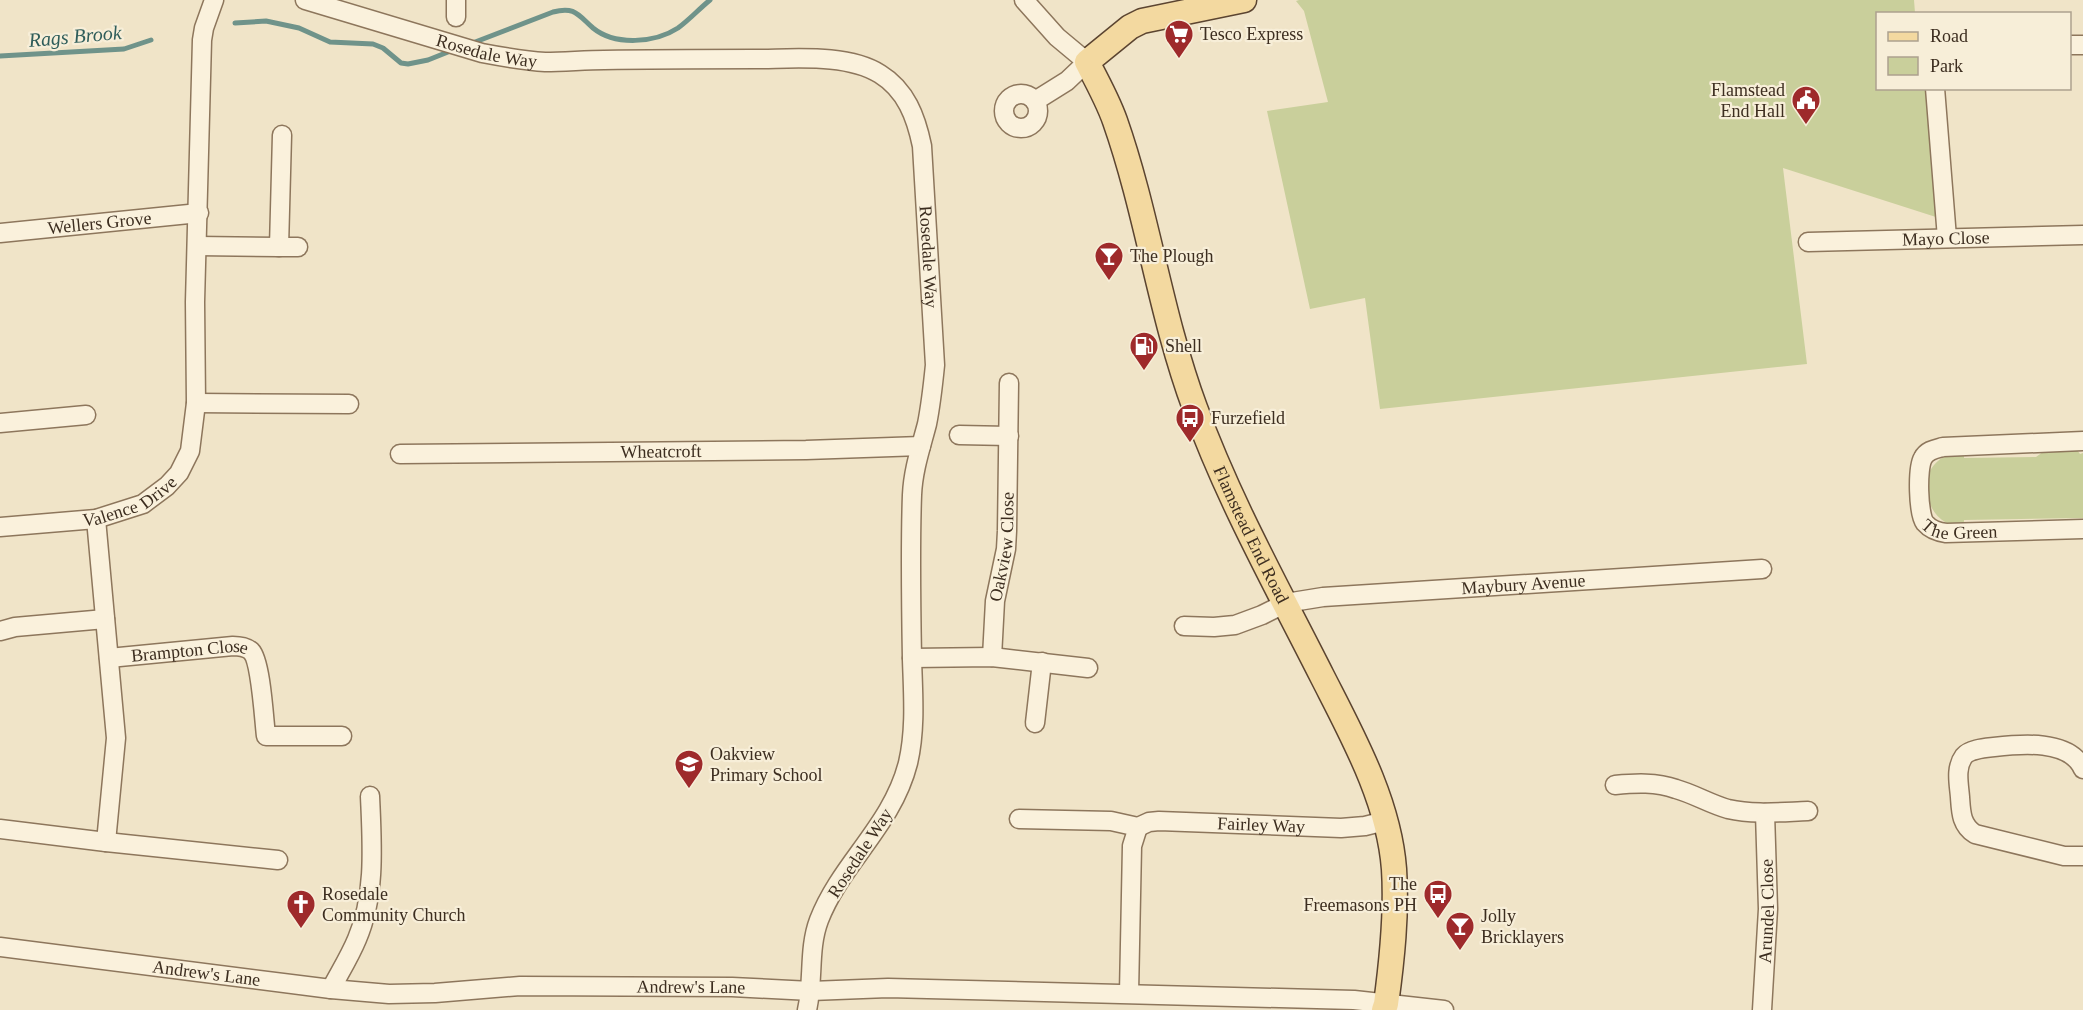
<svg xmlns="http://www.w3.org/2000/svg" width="2083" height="1010" font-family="'Times New Roman',serif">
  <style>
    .green { fill: #c9cf9b }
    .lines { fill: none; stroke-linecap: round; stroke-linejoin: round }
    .stream { stroke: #6f938a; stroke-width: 5 }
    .minor-casing { stroke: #8d765c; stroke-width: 21 }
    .major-casing { stroke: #5b4430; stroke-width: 27 }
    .minor { stroke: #faf1dc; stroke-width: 18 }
    .major { stroke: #f3d9a0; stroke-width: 24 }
    .labels { text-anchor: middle; stroke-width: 4.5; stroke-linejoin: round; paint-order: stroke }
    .poi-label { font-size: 18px; fill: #3d2e20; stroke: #f7eed8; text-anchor: start }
    .street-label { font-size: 18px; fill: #3d2e20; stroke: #f7eed8 }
    .water-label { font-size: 20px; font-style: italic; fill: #2f5d5a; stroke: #f7eed8 }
  </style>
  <rect width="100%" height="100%" fill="#f0e4c8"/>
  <g class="green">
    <path d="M1299,0H1914L1915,13L1878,14V88L1927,89L1939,218L1783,168L1807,364L1380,409L1365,298L1310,309L1267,111L1328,102L1304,11L1296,1Z"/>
    <path d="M2075,447L2080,454L2083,453V518L1964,520V527C1957,526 1951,526 1945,522C1927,512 1920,481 1934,465C1942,455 1952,454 1964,451V458L2036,457L2047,449Z"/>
  </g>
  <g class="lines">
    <g class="stream">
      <path d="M235,23L266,21L299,28L330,42L373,44L383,48L401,63L408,64L428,60L453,50"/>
      <path d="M470,44L553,12C575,6 578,15 593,28C615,46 655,43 678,28C689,20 699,9 710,0"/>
      <path d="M0,56L124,49L151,40"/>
    </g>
    <g class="minor-casing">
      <g id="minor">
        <path id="s1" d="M305,0L482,53C503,57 524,61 545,62C565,62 585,60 604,60C655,59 705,59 755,59C792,59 847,53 880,74C906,90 916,117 922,146L935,365C933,385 931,404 927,424C921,447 913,470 912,495C910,549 911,604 912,659C913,693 916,729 908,763C892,826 841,863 819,920C808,949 814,980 807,1010"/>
        <path d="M1024,0L1057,37L1087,62L1067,81L1035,101"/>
        <path d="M456,17V0"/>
        <path d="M2070,45H2083"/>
        <path d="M1935,88L1947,238"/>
        <circle cx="1021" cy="111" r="17"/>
        <path id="s2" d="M0,233L199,213"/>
        <path id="s3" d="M1808,242L2083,235"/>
        <path d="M197,246L279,247L282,135"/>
        <path d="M279,247H298"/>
        <path d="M196,403L349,404"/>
        <path d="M0,423L86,415"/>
        <path d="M959,435L1009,436"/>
        <path id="s4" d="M2083,441L1943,447C1936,449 1927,450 1923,458C1917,468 1918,514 1925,523C1931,530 1938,532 1946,533L2083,529"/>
        <path id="s5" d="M400,454L806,450L921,446"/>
        <path id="s6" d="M0,527L96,519L143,504L167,486L179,473L190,451L196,403L195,302L202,40L204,28L214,0"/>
        <path id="s7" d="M1184,626L1214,627L1235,625L1262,615L1286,603L1323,597L1762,569"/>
        <path d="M0,631L15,627L105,619"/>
        <path id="s8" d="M992,657L995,601L1006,549L1007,531L1009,383"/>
        <path id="s9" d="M109,658L233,646C239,646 246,647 251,651C261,661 264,720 266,736H342"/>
        <path d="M912,658L992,657L1088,668"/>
        <path d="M1035,723L1042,662"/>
        <path d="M2083,769C2070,739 2020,744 1994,747C1985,748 1970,749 1964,756C1955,768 1959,784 1960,797C1961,812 1961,825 1975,834L2064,856H2083"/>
        <path d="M1615,785C1636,783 1656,782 1676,789C1694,794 1710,804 1728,809C1754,815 1781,812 1808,811"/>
        <path id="s10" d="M1019,819L1111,821L1138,827L1149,822L1159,821L1341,828L1365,826L1385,821"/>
        <path d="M0,829L106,842L116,738L96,519"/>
        <path d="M106,842L278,860"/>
        <path id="s11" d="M0,947L331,989L389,994L435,993L520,986L732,987L811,991L888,988L1354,1000L1444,1010"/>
        <path d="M331,989C340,972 350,956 357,939C376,895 372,843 370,796"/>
        <path d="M1129,993L1132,846L1138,827"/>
        <path id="s12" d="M1762,1010L1768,909L1765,813"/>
      </g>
    </g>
    <g class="major-casing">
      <g id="major">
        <path id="s13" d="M1244,0L1142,21L1130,27L1087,62C1097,81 1108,101 1115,121C1148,215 1160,314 1195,408C1229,501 1277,587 1322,676C1352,735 1389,801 1394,869C1397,914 1392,960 1386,1004L1384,1010"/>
      </g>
    </g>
    <use href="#minor" class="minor"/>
    <use href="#major" class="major"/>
  </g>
  <defs>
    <g id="supermarket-pin" transform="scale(1.5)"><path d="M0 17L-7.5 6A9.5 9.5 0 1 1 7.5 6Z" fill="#9e2a2b" stroke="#f7eed8"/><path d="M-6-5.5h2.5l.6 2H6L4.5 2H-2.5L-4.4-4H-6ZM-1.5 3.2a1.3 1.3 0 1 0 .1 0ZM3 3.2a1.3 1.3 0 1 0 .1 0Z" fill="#fff"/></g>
    <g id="civic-pin" transform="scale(1.5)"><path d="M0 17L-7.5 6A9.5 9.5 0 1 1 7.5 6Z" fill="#9e2a2b" stroke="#f7eed8"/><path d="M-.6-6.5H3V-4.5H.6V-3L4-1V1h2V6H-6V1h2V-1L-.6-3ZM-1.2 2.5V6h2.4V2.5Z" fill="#fff"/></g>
    <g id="bar-pin" transform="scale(1.5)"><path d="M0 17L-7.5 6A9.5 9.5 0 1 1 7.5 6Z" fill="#9e2a2b" stroke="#f7eed8"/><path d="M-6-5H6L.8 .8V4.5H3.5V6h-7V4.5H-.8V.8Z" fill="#fff"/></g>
    <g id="fuel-pin" transform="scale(1.5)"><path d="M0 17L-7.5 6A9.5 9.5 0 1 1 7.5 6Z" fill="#9e2a2b" stroke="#f7eed8"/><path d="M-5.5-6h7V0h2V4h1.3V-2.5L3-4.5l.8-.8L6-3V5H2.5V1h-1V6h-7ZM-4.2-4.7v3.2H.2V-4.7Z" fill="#fff"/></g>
    <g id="bus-pin" transform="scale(1.5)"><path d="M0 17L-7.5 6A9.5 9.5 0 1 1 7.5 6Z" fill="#9e2a2b" stroke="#f7eed8"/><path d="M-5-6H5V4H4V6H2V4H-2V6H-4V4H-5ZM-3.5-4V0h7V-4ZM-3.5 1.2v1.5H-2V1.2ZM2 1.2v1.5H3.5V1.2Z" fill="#fff"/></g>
    <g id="school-pin" transform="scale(1.5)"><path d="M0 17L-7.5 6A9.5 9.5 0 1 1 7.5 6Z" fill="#9e2a2b" stroke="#f7eed8"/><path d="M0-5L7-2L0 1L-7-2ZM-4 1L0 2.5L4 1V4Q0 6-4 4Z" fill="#fff"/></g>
    <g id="church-pin" transform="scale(1.5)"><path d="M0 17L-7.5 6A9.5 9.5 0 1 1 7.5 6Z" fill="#9e2a2b" stroke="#f7eed8"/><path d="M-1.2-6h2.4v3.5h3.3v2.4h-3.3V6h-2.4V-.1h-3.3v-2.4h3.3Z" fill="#fff"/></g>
  </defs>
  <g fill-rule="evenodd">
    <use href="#supermarket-pin" x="1179" y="34"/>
    <use href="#civic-pin" x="1806" y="100"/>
    <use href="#bar-pin" x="1109" y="256"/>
    <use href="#fuel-pin" x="1144" y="346"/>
    <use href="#bus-pin" x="1190" y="418"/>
    <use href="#school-pin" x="689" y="764"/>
    <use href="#bus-pin" x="1438" y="894"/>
    <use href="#church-pin" x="301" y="904"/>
    <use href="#bar-pin" x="1460" y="926"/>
  </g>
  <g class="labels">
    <g class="poi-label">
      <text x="1200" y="40">Tesco Express</text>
      <text x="1785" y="96" text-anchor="end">Flamstead<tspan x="1785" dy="21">End Hall</tspan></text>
      <text x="1130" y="262">The Plough</text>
      <text x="1165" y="352">Shell</text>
      <text x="1211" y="424">Furzefield</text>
      <text x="710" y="760">Oakview<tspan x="710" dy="21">Primary School</tspan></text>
      <text x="1417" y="890" text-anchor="end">The<tspan x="1417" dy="21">Freemasons PH</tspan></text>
      <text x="322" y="900">Rosedale<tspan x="322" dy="21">Community Church</tspan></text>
      <text x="1481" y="922">Jolly<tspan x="1481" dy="21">Bricklayers</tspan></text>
    </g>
    <g class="street-label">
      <text dy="6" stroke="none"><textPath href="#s1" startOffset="189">Rosedale Way</textPath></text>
      <text dy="6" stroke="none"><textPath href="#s2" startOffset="100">Wellers Grove</textPath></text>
      <text dy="6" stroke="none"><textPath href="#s3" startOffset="138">Mayo Close</textPath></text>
      <text dy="6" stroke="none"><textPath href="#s1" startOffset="783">Rosedale Way</textPath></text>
      <text dy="6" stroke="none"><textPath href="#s5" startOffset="261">Wheatcroft</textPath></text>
      <text dy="6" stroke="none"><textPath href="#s6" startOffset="134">Valence Drive</textPath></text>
      <text dy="6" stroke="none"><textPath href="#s4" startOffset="267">The Green</textPath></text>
      <text dy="6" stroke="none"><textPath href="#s13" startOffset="675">Flamstead End Road</textPath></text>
      <text dy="6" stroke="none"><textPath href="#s8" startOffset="111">Oakview Close</textPath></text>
      <text dy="6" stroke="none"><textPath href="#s7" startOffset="345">Maybury Avenue</textPath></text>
      <text dy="6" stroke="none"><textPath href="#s9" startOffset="81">Brampton Close</textPath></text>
      <text dy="6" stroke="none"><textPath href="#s10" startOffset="244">Fairley Way</textPath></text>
      <text transform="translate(860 853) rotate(-57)" y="6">Rosedale Way</text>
      <text dy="6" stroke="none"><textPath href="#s12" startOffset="99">Arundel Close</textPath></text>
      <text dy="6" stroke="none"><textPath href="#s11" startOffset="208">Andrew's Lane</textPath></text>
      <text dy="6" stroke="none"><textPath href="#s11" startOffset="694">Andrew's Lane</textPath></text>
    </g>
    <g class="water-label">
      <text transform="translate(75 36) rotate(-5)" y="7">Rags Brook</text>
    </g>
  </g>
  <rect x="1876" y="12" width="195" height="78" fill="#f7eed8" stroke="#ada18e" stroke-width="1.5"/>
  <rect x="1888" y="32" width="30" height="9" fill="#f3d9a0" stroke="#ada18e" stroke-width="1.5"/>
  <text x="1930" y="42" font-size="18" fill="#3d2e20">Road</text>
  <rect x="1888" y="57" width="30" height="18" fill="#c9cf9b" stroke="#ada18e" stroke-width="1.5"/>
  <text x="1930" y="72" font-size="18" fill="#3d2e20">Park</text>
</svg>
